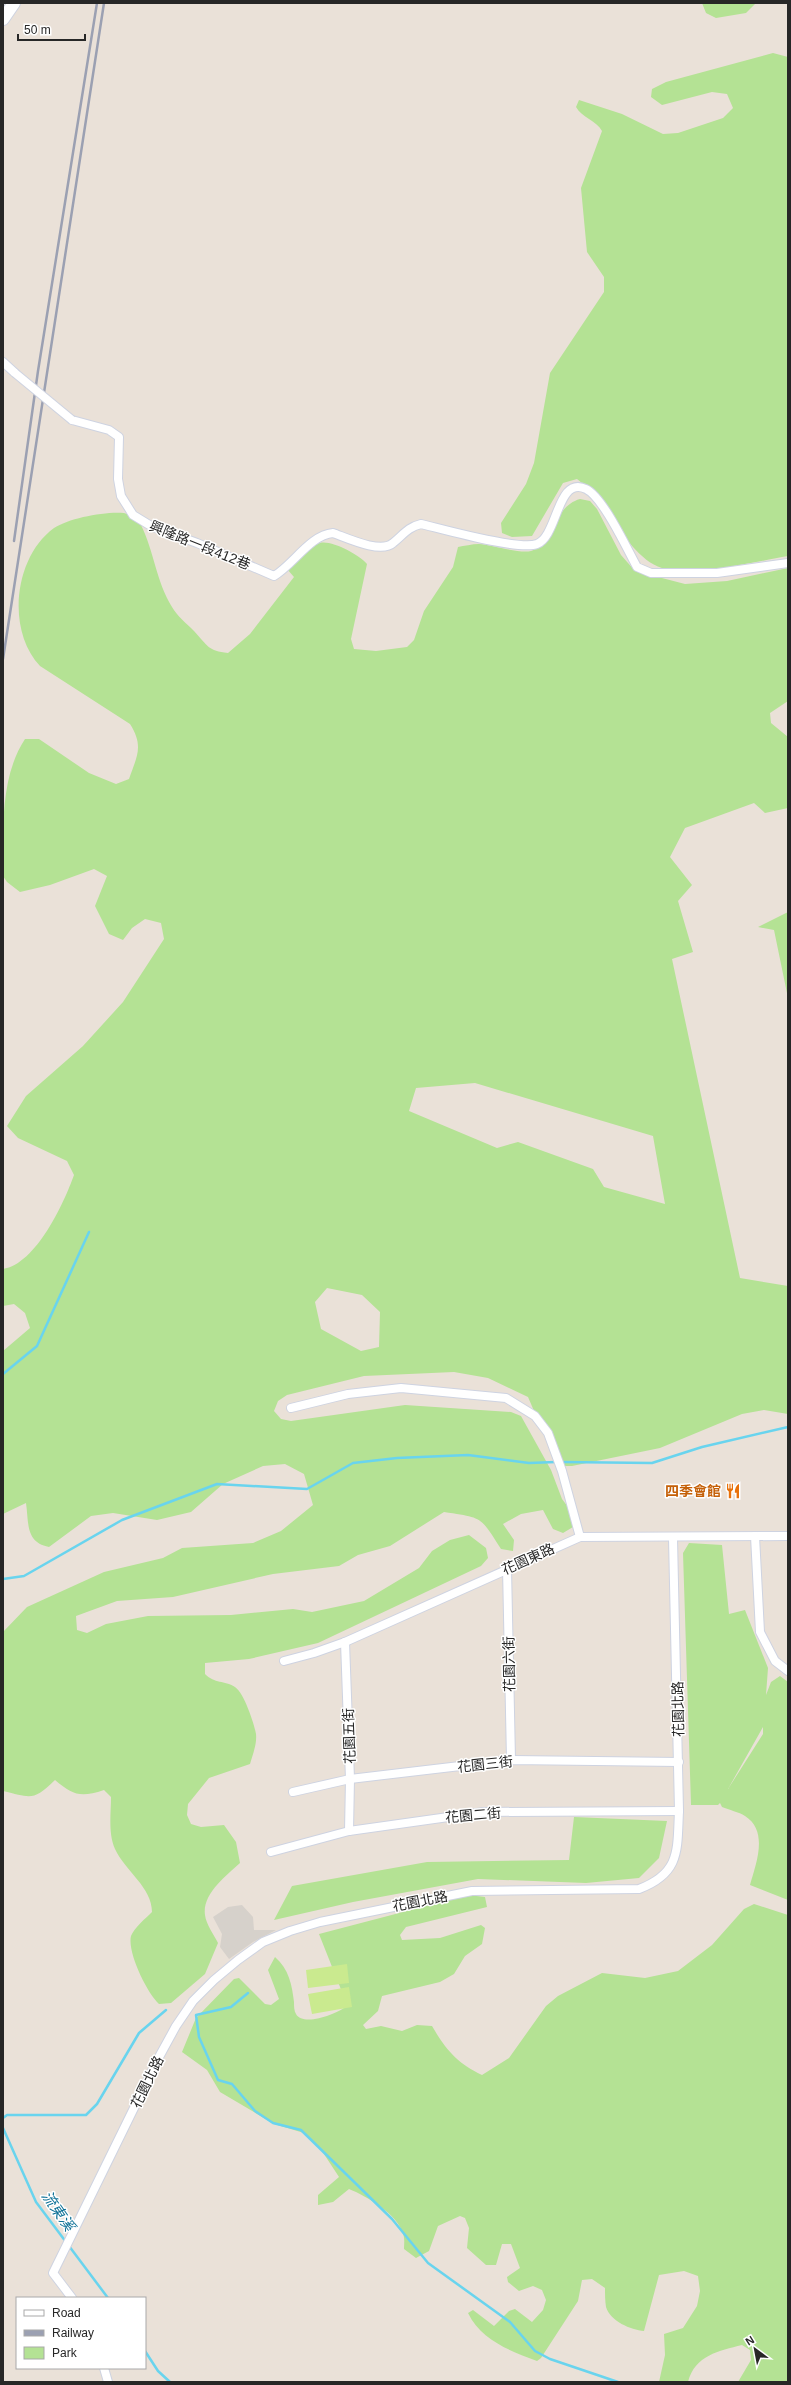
<svg xmlns="http://www.w3.org/2000/svg" width="791" height="2385" font-family="Helvetica,'Noto Sans TC',sans-serif">
  <style>
    .green { fill: #b4e294; fill-rule: evenodd }
    .pitch { fill: #caea8f }
    .plaza { fill: #d6d1cb }
    .lines { fill: none; stroke-linecap: round; stroke-linejoin: round }
    .stream { stroke: #69d4ee; stroke-width: 2.5 }
    .street-casing { stroke: #ced3e1; stroke-width: 10 }
    .secondary-casing { stroke: #ced3e1; stroke-width: 14 }
    .street { stroke: #fff; stroke-width: 8 }
    .secondary { stroke: #fff; stroke-width: 12 }
    .rail { stroke: #9ba0b2; stroke-width: 2.5 }
    .street-bridge-casing { stroke: #ced3e1; stroke-width: 10; stroke-linecap: butt }
    .street-bridge { stroke: #fff; stroke-width: 8 }
    .labels { text-anchor: middle; stroke-width: 3; stroke-linejoin: round; paint-order: stroke }
    .street-label { font-size: 14px; fill: #272727; stroke: #fff }
    .food-label { font-size: 14px; font-weight: bold; fill: #c56008; stroke: #fff; text-anchor: end }
    .water-label { font-size: 15px; font-style: italic; fill: #0c7096; stroke: #fff }
  </style>
  <rect width="100%" height="100%" fill="#eae1d8"/>
  <g class="green">
    <path d="M702,3H756L746,13L716,18L706,13Z"/>
    <path d="M773,53L788,57V556C753,562 695,577 662,568C651,565 640,555 633,547C612,523 604,500 577,479L563,483L532,536L512,537L502,533L501,523L526,484L534,463L550,373L604,292V277L587,252L581,188L602,131C596,120 582,118 576,107L579,100L622,114L663,134L678,133L723,118L733,108L727,94L712,92L662,105L651,97L652,89L666,82Z"/>
    <path d="M580,499L590,501L597,509L621,555L635,571L685,584L727,581L788,568V701L770,713L771,723L788,737V808L765,813L754,803L685,828L670,857L692,885L678,901L693,952L672,959L740,1278L788,1286V1414L764,1410L742,1414L660,1448L572,1466H561L554,1457L528,1397L488,1378L454,1372L364,1376L287,1395L278,1401L274,1411L281,1419L291,1421L405,1405L511,1412L521,1416L551,1470L562,1499L574,1515L573,1527L563,1533L553,1529L543,1510L521,1514L503,1524L514,1540L513,1551L501,1549C480,1516 483,1518 444,1512L390,1546L358,1555L339,1566L273,1574L173,1597L117,1601L76,1616L77,1630L87,1633L106,1624L148,1616L231,1615L293,1609L312,1612L364,1601L419,1568L432,1551L450,1540L469,1535L486,1548L488,1558L481,1566L318,1643L249,1659L205,1663V1674C215,1684 224,1680 235,1687C244,1693 254,1723 256,1734C257,1744 253,1754 250,1764L209,1778L188,1804L187,1815L191,1824L201,1827L224,1825L236,1842L240,1863C226,1876 202,1894 205,1915C206,1924 214,1935 218,1943L205,1974L171,2003L159,2004C147,1993 127,1952 131,1936C134,1928 146,1918 152,1912C152,1887 125,1871 115,1849C108,1833 111,1814 111,1797L104,1790C80,1798 73,1795 55,1780C33,1801 32,1798 3,1791V1632L27,1607L104,1572L163,1558L182,1548L253,1543L281,1531L313,1505L304,1474L285,1464L263,1466L223,1484L191,1512L157,1520L113,1513L91,1516L49,1547C25,1542 29,1523 26,1503L3,1514V1351L30,1328L25,1313L14,1304L3,1306V1269C36,1264 64,1203 74,1175L67,1161L18,1138L7,1126L26,1096L83,1046L123,1002L164,939L161,923L145,919L132,928L123,940L109,934L95,906L107,876L94,869L50,885L20,892L7,882L3,876C3,830 0,777 25,739H39L89,773L116,784L129,779C137,756 144,746 130,724L40,666C6,630 14,557 54,528C69,518 106,511 124,513C129,514 139,521 141,525C154,551 156,581 172,607C177,616 187,624 194,631C208,646 208,651 228,653L250,634L294,577L287,569C292,560 309,545 320,543C332,540 359,555 367,564L351,639L354,649L376,651L407,647L414,640L424,611L453,567L458,547C464,546 472,544 479,544C492,545 520,554 531,551C555,544 552,507 580,499ZM475,1083L653,1136L665,1204L604,1187L593,1169L518,1142L497,1148L409,1111L416,1088ZM327,1288L362,1295L380,1312L379,1347L361,1351L321,1329L315,1302Z"/>
    <path d="M788,912V998L774,930L758,927Z"/>
    <path d="M689,1543L722,1545L729,1614L745,1610L768,1668L766,1695L771,1682L780,1676L788,1682V1900L750,1885C756,1864 769,1831 745,1816C739,1812 729,1810 722,1807L720,1803L718,1805H691L683,1553ZM763,1727V1734L728,1789Z"/>
    <path d="M574,1817L667,1821L659,1858L639,1878L586,1883L478,1879L353,1902L274,1920L292,1886L427,1862L569,1860Z"/>
    <path d="M468,1895L485,1897L487,1907L406,1927L400,1935L402,1940L440,1938L481,1925L485,1928L482,1944L465,1956L454,1974L440,1982L382,1996L378,2011L363,2025L366,2029L381,2026L402,2031L417,2025L432,2026C446,2050 457,2063 482,2075L509,2058L546,2006L558,1996L602,1973L645,1978L678,1971L712,1945L744,1909L754,1904L788,1915V2382H738L751,2360L750,2350L742,2345C719,2351 695,2355 688,2382H659L665,2355L664,2334L683,2328L697,2306L700,2291L698,2276L684,2271L659,2275L644,2331C631,2330 610,2321 606,2307C605,2301 605,2294 605,2288L592,2279L582,2280L578,2301L541,2358L537,2361C510,2351 481,2340 468,2313L473,2310L494,2326L509,2311L515,2309L532,2322L543,2310L546,2300L542,2290L533,2286L519,2291L508,2282L507,2277L520,2268L511,2244H502L496,2265H486L467,2248L469,2228L465,2218L460,2216L438,2226L429,2251L416,2258L404,2249C404,2245 405,2238 403,2234C398,2214 366,2196 349,2189L333,2202L318,2205V2195L339,2177L320,2148L304,2133L274,2124L220,2092L207,2070L182,2052L196,2018L234,1979L239,1978L265,2004L271,2005L279,1999L268,1970L275,1957C289,1969 292,1985 294,2002C294,2006 294,2011 296,2014C303,2027 337,2014 345,2007L344,1997L319,1934Z"/>
  </g>
  <g class="pitch">
    <path d="M347,1964L349,1983L308,1988L306,1970Z"/>
    <path d="M349,1987L352,2007L312,2014L308,1994Z"/>
  </g>
  <path class="plaza" d="M242,1905L253,1917L254,1930H276L253,1942L229,1959L220,1947L222,1934L213,1917L228,1907Z"/>
  <g class="lines">
    <g class="stream">
      <path d="M3,1374L37,1346L89,1232"/>
      <path d="M561,1462L652,1463L702,1447L788,1427"/>
      <path d="M3,1579L24,1576L122,1520L217,1484L307,1489L353,1463L397,1458L468,1455L529,1463L556,1462"/>
      <path d="M248,1993L231,2007L196,2015L199,2037L218,2080L232,2084L255,2111L273,2123L301,2130L392,2219L428,2263L510,2322L535,2351L550,2359L618,2382"/>
      <path d="M3,2118L7,2115H86L97,2104L139,2033L166,2010"/>
      <path d="M3,2128L36,2202L66,2242"/>
      <path d="M69,2246L108,2298"/>
      <path d="M145,2351L158,2371L170,2382"/>
    </g>
    <g class="street-casing">
      <g id="street">
        <path d="M3,362L15,373"/>
        <path d="M72,420L109,430L119,437L118,479L121,496L133,515L151,526L197,543L274,576C293,565 310,535 333,533C347,538 381,554 393,543C403,535 408,527 421,524C442,529 519,551 537,544C558,536 557,475 586,489C603,497 627,549 637,567L651,573H717L788,563"/>
        <path d="M291,1408L348,1394L401,1388L506,1398L535,1416L548,1433L562,1471L580,1537"/>
        <path d="M755,1536L760,1632L775,1661L788,1671"/>
        <path d="M507,1568L511,1760"/>
        <path d="M345,1642L350,1779L349,1831"/>
        <path d="M284,1661L314,1653L345,1642L580,1537L788,1536"/>
        <path d="M293,1792L350,1779L511,1760L679,1762"/>
        <path d="M271,1852L349,1831L484,1812L679,1811"/>
        <path d="M72,2298L53,2273L159,2057L176,2026L193,2001L214,1980L238,1960L263,1942L290,1931L320,1922L472,1891L639,1889C681,1873 677,1850 679,1811L673,1538"/>
        <path d="M104,2368L108,2382"/>
      </g>
    </g>
    <g class="secondary-casing">
      <path id="secondary" d="M3,19L14,3"/>
    </g>
    <use href="#street" class="street"/>
    <use href="#secondary" class="secondary"/>
    <g class="rail">
      <path d="M14,541L38,371L97,3"/>
      <path d="M3,659L104,3"/>
    </g>
    <g class="street-bridge-casing">
      <path id="street-bridge" d="M15,373L72,420"/>
    </g>
    <use href="#street-bridge" class="street-bridge"/>
  </g>
  <defs>
    <g id="restaurant-bare" transform="scale(1.2)"><path d="M-5-6h1v4h1v-4h1v4h1v-4h1v5L-1.5 .5V6h-2V.5L-5-1ZM5-6V6H3V1.5H1.5Q1.5-4 5-6Z" fill="#e8710a" stroke="#fff" stroke-width="2.5" paint-order="stroke"/></g>
  </defs>
  <g fill-rule="evenodd">
    <use href="#restaurant-bare" x="733" y="1491"/>
  </g>
  <g class="labels">
    <g class="street-label">
      <text transform="translate(200 545) rotate(22)" y="5">興隆路一段412巷</text>
      <text transform="translate(528 1559) rotate(-24)" y="5">花園東路</text>
      <text transform="translate(509 1664) rotate(-91)" y="5">花園六街</text>
      <text transform="translate(678 1709) rotate(-91)" y="5">花園北路</text>
      <text transform="translate(349 1736) rotate(-92)" y="5">花園五街</text>
      <text transform="translate(485 1764) rotate(-6)" y="5">花園三街</text>
      <text transform="translate(473 1815) rotate(-5)" y="5">花園二街</text>
      <text transform="translate(420 1901) rotate(-11)" y="5">花園北路</text>
      <text transform="translate(147 2082) rotate(-64)" y="5">花園北路</text>
    </g>
    <g class="food-label">
      <text x="721" y="1496">四季會館</text>
    </g>
    <g class="water-label">
      <text transform="translate(58 2211) rotate(55)" y="5">流東溪</text>
    </g>
  </g>
  <rect width="791" height="2385" fill="none" stroke="#272727" stroke-width="8"/>
  <rect x="16" y="2297" width="130" height="72" fill="#ffffff" stroke="#a9a9a9"/>
  <rect x="24" y="2310" width="20" height="6" fill="#ffffff" stroke="#a9a9a9"/>
  <text x="52" y="2317" font-size="12" fill="#272727">Road</text>
  <rect x="24" y="2330" width="20" height="6" fill="#9ba0b2" stroke="#a9a9a9"/>
  <text x="52" y="2337" font-size="12" fill="#272727">Railway</text>
  <rect x="24" y="2347" width="20" height="12" fill="#b4e294" stroke="#a9a9a9"/>
  <text x="52" y="2357" font-size="12" fill="#272727">Park</text>
  <g transform="translate(755 2349) rotate(328)" stroke="#ffffff" stroke-width="3" paint-order="stroke">
  <path d="M0-3L7 15L0 10L-7 15Z" fill="#272727"/>
  <text y="-6" font-size="11" font-weight="bold" text-anchor="middle" fill="#272727">N</text>
  </g>
  <path d="M18 34v6h67v-6" fill="none" stroke="#272727" stroke-width="2"/>
  <text x="24" y="34" font-size="12" fill="#272727" stroke="#ffffff" stroke-width="3" paint-order="stroke">50 m</text>
</svg>
